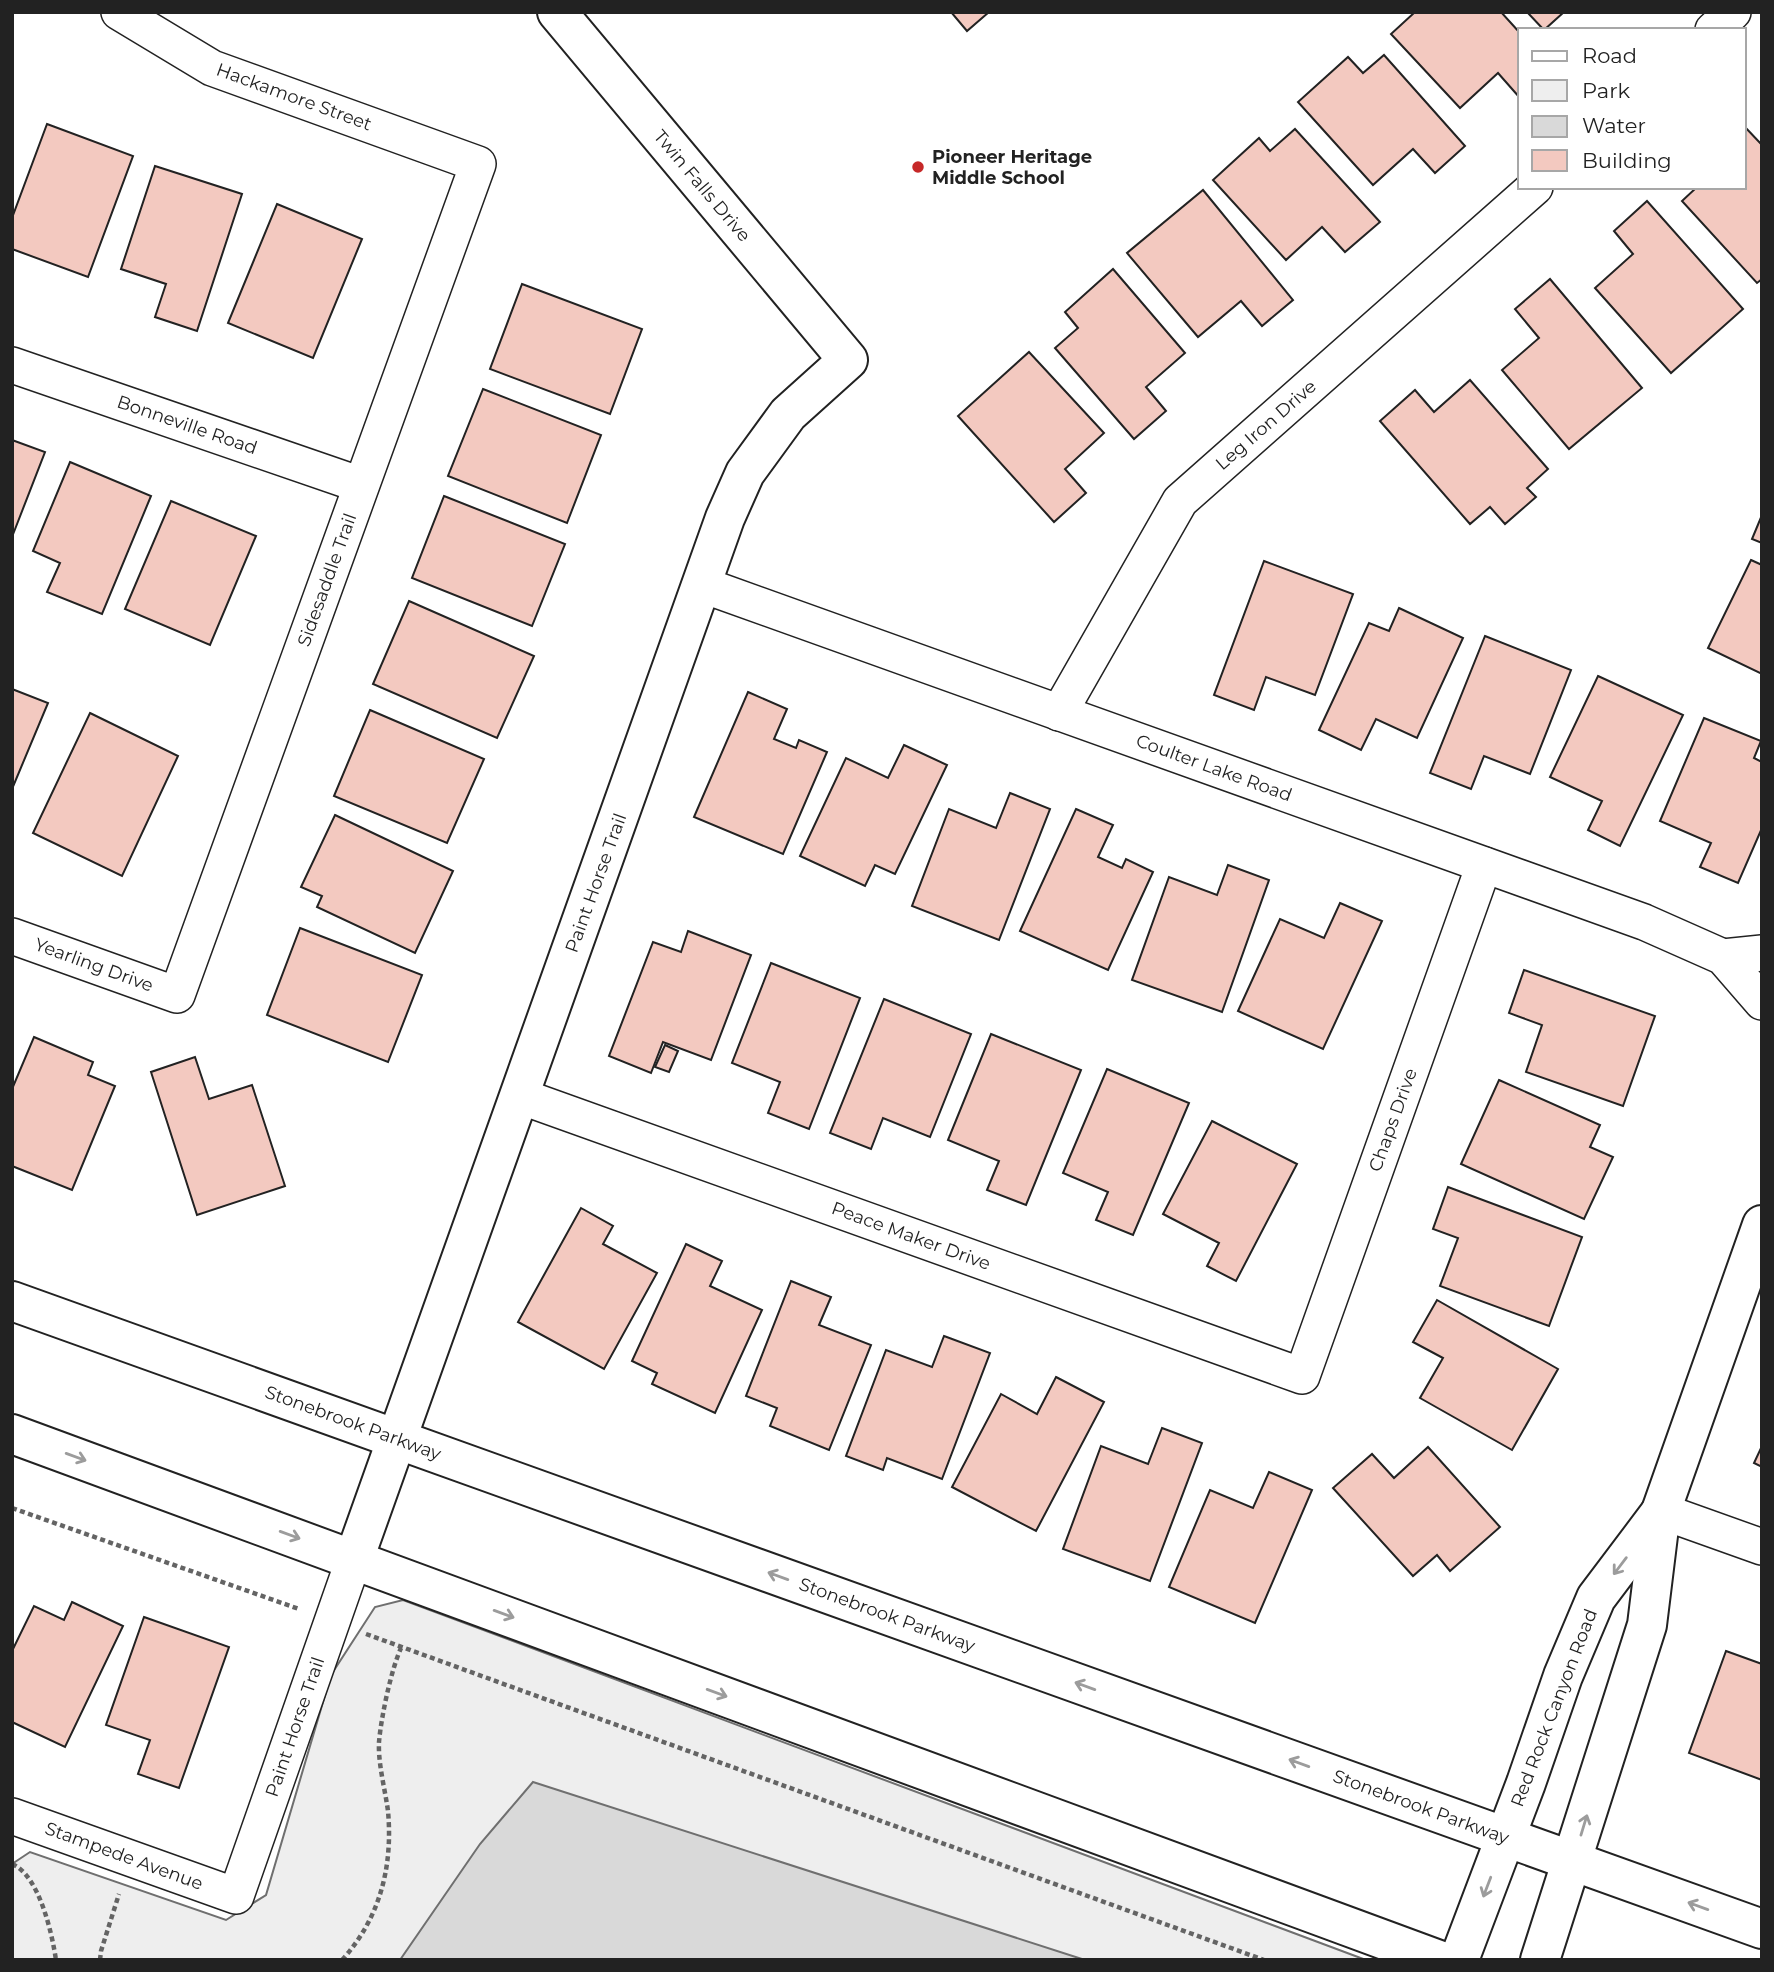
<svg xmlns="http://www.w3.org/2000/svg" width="1774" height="1972" font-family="Montserrat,sans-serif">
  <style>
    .green { fill: #eee; stroke: #6f6f6f; stroke-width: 2 }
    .water { fill: #d9d9d9; stroke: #6f6f6f; stroke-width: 2 }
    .building { fill: #f3c9c0; stroke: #222; stroke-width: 2 }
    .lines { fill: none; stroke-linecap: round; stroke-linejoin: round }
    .street-casing { stroke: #222; stroke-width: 38 }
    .secondary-casing { stroke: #222; stroke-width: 42 }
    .path { stroke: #646464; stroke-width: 4.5; stroke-dasharray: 5 3.5; stroke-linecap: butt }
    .street { stroke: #fff; stroke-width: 35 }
    .secondary { stroke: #fff; stroke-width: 38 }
    .oneway { stroke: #9c9c9c }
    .poi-dot { fill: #c62828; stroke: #fff; stroke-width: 2.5 }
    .labels { text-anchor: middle; stroke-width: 5; stroke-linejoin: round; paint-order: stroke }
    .street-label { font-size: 18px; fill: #222; stroke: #fff }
    .poi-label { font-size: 18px; font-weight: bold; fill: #222; stroke: #fff; text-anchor: start }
  </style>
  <rect width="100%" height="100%" fill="#fff"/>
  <path class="green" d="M403,1600L1366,1960H12V1864L30,1852L226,1920L266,1895L331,1675L375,1607Z"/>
  <path class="water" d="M533,1782L1085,1960H400L480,1844Z"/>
  <g class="building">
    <path d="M951,12H989L967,31Z"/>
    <path d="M1415,12H1501L1520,33V98L1498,73L1460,108L1391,34Z"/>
    <path d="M1527,12H1564L1544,30Z"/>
    <path d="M1384,55L1465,146L1435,173L1413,149L1373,185L1298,102L1348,57L1363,73Z"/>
    <path d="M47,124L133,156L88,277L12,249V218Z"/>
    <path d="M1744,126L1762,145V279L1757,283L1682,201L1697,187H1744Z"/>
    <path d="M1295,129L1380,222L1345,252L1322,227L1286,260L1213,180L1259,138L1270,151Z"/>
    <path d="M155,166L242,194L197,331L155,317L166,284L121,269Z"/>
    <path d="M1203,190L1293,300L1262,326L1241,301L1198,337L1127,253Z"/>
    <path d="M1647,201L1743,309L1671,373L1595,288L1633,254L1614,231Z"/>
    <path d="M277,204L362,239L313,358L228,323Z"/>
    <path d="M1113,269L1185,353L1146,387L1166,411L1134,439L1055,348L1078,328L1065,312Z"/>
    <path d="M1550,279L1642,388L1569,449L1502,370L1539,338L1515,309Z"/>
    <path d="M522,284L642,329L610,414L490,369Z"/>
    <path d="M1029,352L1104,433L1065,469L1086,493L1054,522L958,416Z"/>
    <path d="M1470,380L1548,469L1527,488L1536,497L1505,524L1490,507L1470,524L1380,421L1415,390L1434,412Z"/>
    <path d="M483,389L601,435L567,523L448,476Z"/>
    <path d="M12,440L45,452L12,537Z"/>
    <path d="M70,462L151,496L102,614L47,592L60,563L33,551Z"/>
    <path d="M444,496L565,544L532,626L412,578Z"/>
    <path d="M171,501L256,536L210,645L125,609Z"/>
    <path d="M1762,515V543L1752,539Z"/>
    <path d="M1751,560L1762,565V674L1708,648Z"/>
    <path d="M1264,561L1353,594L1315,695L1266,677L1254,710L1214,695Z"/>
    <path d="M409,601L534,656L497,738L373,684Z"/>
    <path d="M1399,608L1463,638L1417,738L1376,719L1361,750L1319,730L1369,623L1389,631Z"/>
    <path d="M1485,636L1571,670L1530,774L1484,756L1471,789L1430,773Z"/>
    <path d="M1598,676L1683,715L1620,846L1588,830L1602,801L1550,777Z"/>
    <path d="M12,689L48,703L12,789Z"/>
    <path d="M748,692L787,709L774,739L796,748L799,740L827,752L783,854L694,817Z"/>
    <path d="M370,710L484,759L447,843L334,796Z"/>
    <path d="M90,713L178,756L122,876L33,833Z"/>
    <path d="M1704,718L1761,741L1754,758L1762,762V828L1738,883L1700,867L1711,843L1660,821Z"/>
    <path d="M904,745L947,765L895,874L875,865L865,886L800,856L846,758L888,778Z"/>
    <path d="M1010,793L1050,809L999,940L912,906L949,809L996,828Z"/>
    <path d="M1076,809L1113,825L1098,857L1122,868L1126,859L1153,872L1108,970L1020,931Z"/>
    <path d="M335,815L453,871L415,953L317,907L322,896L301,887Z"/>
    <path d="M1228,865L1269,880L1222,1012L1132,980L1169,877L1217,895Z"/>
    <path d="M1340,903L1382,921L1323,1049L1238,1011L1280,919L1324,938Z"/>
    <path d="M300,928L422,975L388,1062L267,1015Z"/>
    <path d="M688,931L751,955L711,1060L663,1042L651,1073L609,1056L653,942L681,952Z"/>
    <path d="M771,963L860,998L809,1129L768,1113L780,1082L732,1063Z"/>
    <path d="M1524,970L1655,1016L1623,1106L1526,1072L1542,1025L1509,1013Z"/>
    <path d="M884,999L971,1034L930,1137L883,1118L871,1149L830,1133Z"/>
    <path d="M991,1034L1081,1070L1026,1205L987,1190L999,1161L948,1140Z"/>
    <path d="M34,1037L93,1062L88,1075L115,1086L72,1190L12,1166V1089Z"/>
    <path d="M665,1045L678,1051L669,1072L655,1067Z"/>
    <path d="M195,1057L209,1099L252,1085L285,1186L197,1215L151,1072Z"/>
    <path d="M1107,1069L1189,1103L1133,1235L1096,1220L1108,1192L1063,1173Z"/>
    <path d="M1499,1080L1600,1125L1590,1147L1613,1157L1584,1219L1461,1164Z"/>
    <path d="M1212,1121L1297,1164L1236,1281L1207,1266L1219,1243L1163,1214Z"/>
    <path d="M1448,1187L1582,1237L1549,1326L1440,1286L1458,1238L1433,1229Z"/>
    <path d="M581,1208L613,1226L603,1244L657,1273L604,1369L518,1322Z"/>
    <path d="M686,1244L722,1261L710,1286L762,1310L715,1413L652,1384L657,1373L632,1361Z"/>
    <path d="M791,1281L831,1297L819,1325L871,1345L829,1450L770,1426L777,1408L746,1396Z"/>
    <path d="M1437,1300L1558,1369L1512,1450L1420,1398L1443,1358L1413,1342Z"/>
    <path d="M944,1336L990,1353L942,1479L887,1458L883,1470L846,1456L886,1350L932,1367Z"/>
    <path d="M1056,1377L1104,1402L1036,1531L952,1487L1001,1394L1037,1414Z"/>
    <path d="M1162,1428L1202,1443L1150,1581L1063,1549L1101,1446L1148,1464Z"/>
    <path d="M1762,1446V1467L1754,1463Z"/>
    <path d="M1428,1447L1500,1527L1450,1571L1437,1555L1413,1576L1333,1488L1372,1454L1394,1478Z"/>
    <path d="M1269,1472L1312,1490L1255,1623L1169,1587L1210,1490L1253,1508Z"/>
    <path d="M72,1602L123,1626L65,1747L12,1722V1651L34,1606L64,1620Z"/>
    <path d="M144,1617L229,1647L179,1788L138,1774L150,1740L106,1725Z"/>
    <path d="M1726,1651L1762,1664V1780L1689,1753Z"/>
  </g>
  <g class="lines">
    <g class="street-casing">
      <g id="street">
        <path d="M1713,30L1733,12"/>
        <path d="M12,365L361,485"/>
        <path d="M703,585L1644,922L1723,957L1762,1002"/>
        <path d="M1059,713L1180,501L1535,187"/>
        <path d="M12,936L177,995L478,164L212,68L119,12"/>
        <path d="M1723,957L1762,953"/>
        <path d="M520,1096L1302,1376L1484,865"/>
        <path d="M1661,1511L1762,1547"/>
        <path d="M12,1816L236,1896L354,1559"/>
      </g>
    </g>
    <g class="secondary-casing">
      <g id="secondary">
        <path d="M12,1301L1762,1929"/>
        <path d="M12,1434L1439,1960"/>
        <path d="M354,1559L725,518L745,473L788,414L848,360L557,12"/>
        <path d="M1459,1960L1526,1783L1563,1676L1596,1598L1660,1513"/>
        <path d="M1540,1960L1647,1625L1661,1511L1762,1225"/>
      </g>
    </g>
    <g class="path">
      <path d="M12,1508L299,1609"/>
      <path d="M366,1634L1264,1960"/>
      <path d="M12,1864C39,1875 52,1933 56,1960"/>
      <path d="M100,1960L101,1951L119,1894"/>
      <path d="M342,1960C380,1918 393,1867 388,1811C385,1789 378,1764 379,1742C381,1718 391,1670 401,1648"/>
    </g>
    <use href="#street" class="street"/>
    <use href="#secondary" class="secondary"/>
  </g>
  <defs><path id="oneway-shaft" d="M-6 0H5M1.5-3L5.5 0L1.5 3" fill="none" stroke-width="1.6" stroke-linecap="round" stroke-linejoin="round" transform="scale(1.75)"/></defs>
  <g class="oneway">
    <use href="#oneway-shaft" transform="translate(76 1457) rotate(20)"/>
    <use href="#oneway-shaft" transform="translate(290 1535) rotate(20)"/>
    <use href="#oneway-shaft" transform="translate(1620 1566) rotate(127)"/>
    <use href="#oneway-shaft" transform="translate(778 1576) rotate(-160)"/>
    <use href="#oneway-shaft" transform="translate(504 1614) rotate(20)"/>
    <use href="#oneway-shaft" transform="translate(1085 1686) rotate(-160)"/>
    <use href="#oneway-shaft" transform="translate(717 1693) rotate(20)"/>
    <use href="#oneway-shaft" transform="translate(1299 1763) rotate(-160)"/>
    <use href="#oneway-shaft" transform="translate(1584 1825) rotate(-73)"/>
    <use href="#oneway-shaft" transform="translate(1487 1887) rotate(111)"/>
    <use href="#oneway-shaft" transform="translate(1698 1906) rotate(-160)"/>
  </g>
  <circle class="poi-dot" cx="918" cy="167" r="7"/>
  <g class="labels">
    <g class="street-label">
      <text transform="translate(294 97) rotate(20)" y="6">Hackamore Street</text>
      <text transform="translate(702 186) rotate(50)" y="6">Twin Falls Drive</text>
      <text transform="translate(187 425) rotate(19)" y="6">Bonneville Road</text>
      <text transform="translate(1266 425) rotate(-41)" y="6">Leg Iron Drive</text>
      <text transform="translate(327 580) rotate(-70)" y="6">Sidesaddle Trail</text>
      <text transform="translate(1214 768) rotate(20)" y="6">Coulter Lake Road</text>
      <text transform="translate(596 883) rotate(-70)" y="6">Paint Horse Trail</text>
      <text transform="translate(94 965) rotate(20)" y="6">Yearling Drive</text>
      <text transform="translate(1393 1120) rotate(-70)" y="6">Chaps Drive</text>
      <text transform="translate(911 1236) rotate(20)" y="6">Peace Maker Drive</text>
      <text transform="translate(353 1423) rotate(20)" y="6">Stonebrook Parkway</text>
      <text transform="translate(887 1615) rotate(20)" y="6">Stonebrook Parkway</text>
      <text transform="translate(1554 1708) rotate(-69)" y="6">Red Rock Canyon Road</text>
      <text transform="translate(295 1727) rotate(-71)" y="6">Paint Horse Trail</text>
      <text transform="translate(1421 1807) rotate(20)" y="6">Stonebrook Parkway</text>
      <text transform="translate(124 1856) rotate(20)" y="6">Stampede Avenue</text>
    </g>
    <g class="poi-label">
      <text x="932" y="163">Pioneer Heritage<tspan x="932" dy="21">Middle School</tspan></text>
    </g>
  </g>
  <rect width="1774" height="1972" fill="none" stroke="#222222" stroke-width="28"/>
  <rect x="1518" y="28" width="228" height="161" fill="#ffffff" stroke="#a7a7a7" stroke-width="2"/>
  <rect x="1532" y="51" width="35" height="10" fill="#ffffff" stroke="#a7a7a7" stroke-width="2"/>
  <text x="1582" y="63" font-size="21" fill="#222222">Road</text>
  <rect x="1532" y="80" width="35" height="21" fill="#eeeeee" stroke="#a7a7a7" stroke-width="2"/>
  <text x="1582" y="98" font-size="21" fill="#222222">Park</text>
  <rect x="1532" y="116" width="35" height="21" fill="#d9d9d9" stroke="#a7a7a7" stroke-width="2"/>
  <text x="1582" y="133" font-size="21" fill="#222222">Water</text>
  <rect x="1532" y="150" width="35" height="21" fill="#f3c9c0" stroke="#a7a7a7" stroke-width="2"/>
  <text x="1582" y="168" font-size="21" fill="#222222">Building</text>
</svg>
